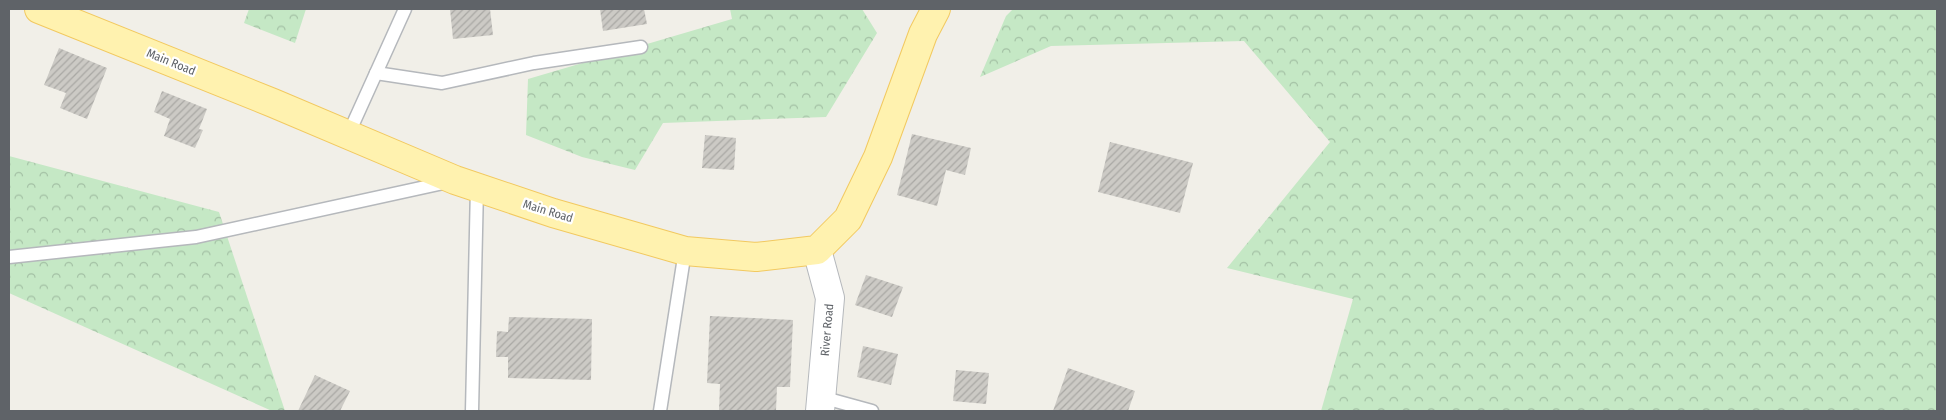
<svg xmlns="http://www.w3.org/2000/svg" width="1946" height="420" font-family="'Fira Sans Condensed',sans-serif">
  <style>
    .forest { fill: url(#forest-crowns) }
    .building { fill: url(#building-hatch) }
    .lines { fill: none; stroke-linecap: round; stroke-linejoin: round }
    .service-casing { stroke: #b5b8bc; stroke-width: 15 }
    .tertiary-casing { stroke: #b5b8bc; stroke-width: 30 }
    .primary-casing { stroke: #f2c960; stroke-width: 30 }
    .service { stroke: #fff; stroke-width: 12 }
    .tertiary { stroke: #fff; stroke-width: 28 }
    .primary { stroke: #fff2af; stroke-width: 28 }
    .labels { text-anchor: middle; stroke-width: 4.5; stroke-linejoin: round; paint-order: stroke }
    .street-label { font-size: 12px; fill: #5f6368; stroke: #fff }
  </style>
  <defs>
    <pattern id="forest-crowns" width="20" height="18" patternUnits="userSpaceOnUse" patternTransform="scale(1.25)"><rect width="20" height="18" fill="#c5e8c5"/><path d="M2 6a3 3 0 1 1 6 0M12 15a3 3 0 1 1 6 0" fill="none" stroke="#a3c0a4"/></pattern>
    <pattern id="building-hatch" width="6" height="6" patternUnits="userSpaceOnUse" patternTransform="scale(1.25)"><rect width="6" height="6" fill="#cccac5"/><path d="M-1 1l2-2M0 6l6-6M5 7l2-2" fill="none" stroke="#a9a8a4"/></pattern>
  </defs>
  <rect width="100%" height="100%" fill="#f1efe8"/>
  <g class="forest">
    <path d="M249,9H306L295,43L244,23Z"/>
    <path d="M730,9H862L877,33L826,117L663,123L635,170L582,157L526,135L528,79L732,19Z"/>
    <path d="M1013,9H1937V411H1321L1353,299L1227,268L1330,142L1244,41L1051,46L980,77L1006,16Z"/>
    <path d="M9,156L219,212L285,411H272L9,293Z"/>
  </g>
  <g class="building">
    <path d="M450,9H490L493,35L453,39Z"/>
    <path d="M600,9H644L647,24L603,31Z"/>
    <path d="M59,48L107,68L87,119L60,108L66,93L44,85Z"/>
    <path d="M162,91L207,109L199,129L203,130L195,148L164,136L170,119L154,112Z"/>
    <path d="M912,134L971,148L965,175L946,170L937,206L897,195Z"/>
    <path d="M705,135L736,138L734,170L702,168Z"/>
    <path d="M1110,142L1193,163L1180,213L1098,192Z"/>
    <path d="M866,275L903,287L892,317L855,305Z"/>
    <path d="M710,316L793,320L790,387H777L776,411H719L720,384L707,383Z"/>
    <path d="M509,317L592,319L591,380L508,378V357H496L497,331L508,332Z"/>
    <path d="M863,346L898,354L891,385L857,377Z"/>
    <path d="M1068,368L1135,391L1128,411H1053Z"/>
    <path d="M956,370L989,373L986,404L953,401Z"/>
    <path d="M315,375L350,391L340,411H298Z"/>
  </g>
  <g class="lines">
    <g class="service-casing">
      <g id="service">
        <path d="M376,73L442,83L534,63L641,47"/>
        <path d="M348,135L405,9"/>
        <path d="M9,257L196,237L448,182"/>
        <path d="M821,397L872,411"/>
        <path d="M472,411L477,187"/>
        <path d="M660,411L685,251"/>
      </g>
    </g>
    <g class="tertiary-casing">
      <path id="tertiary" d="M817,250L830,298L820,411"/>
    </g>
    <g class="primary-casing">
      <path id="primary" d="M39,9L273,103L455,180L553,213L685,251L756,257L817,250L848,219L878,157L923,34L936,9"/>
    </g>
    <use href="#service" class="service"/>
    <use href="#tertiary" class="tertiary"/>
    <use href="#primary" class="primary"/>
  </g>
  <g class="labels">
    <g class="street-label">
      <text transform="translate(171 62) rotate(22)" y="4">Main Road</text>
      <text transform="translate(548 211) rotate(17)" y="4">Main Road</text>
      <text transform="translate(827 330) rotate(-85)" y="4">River Road</text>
    </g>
  </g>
  <rect width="1946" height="420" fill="none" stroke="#5f6368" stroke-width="20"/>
</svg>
